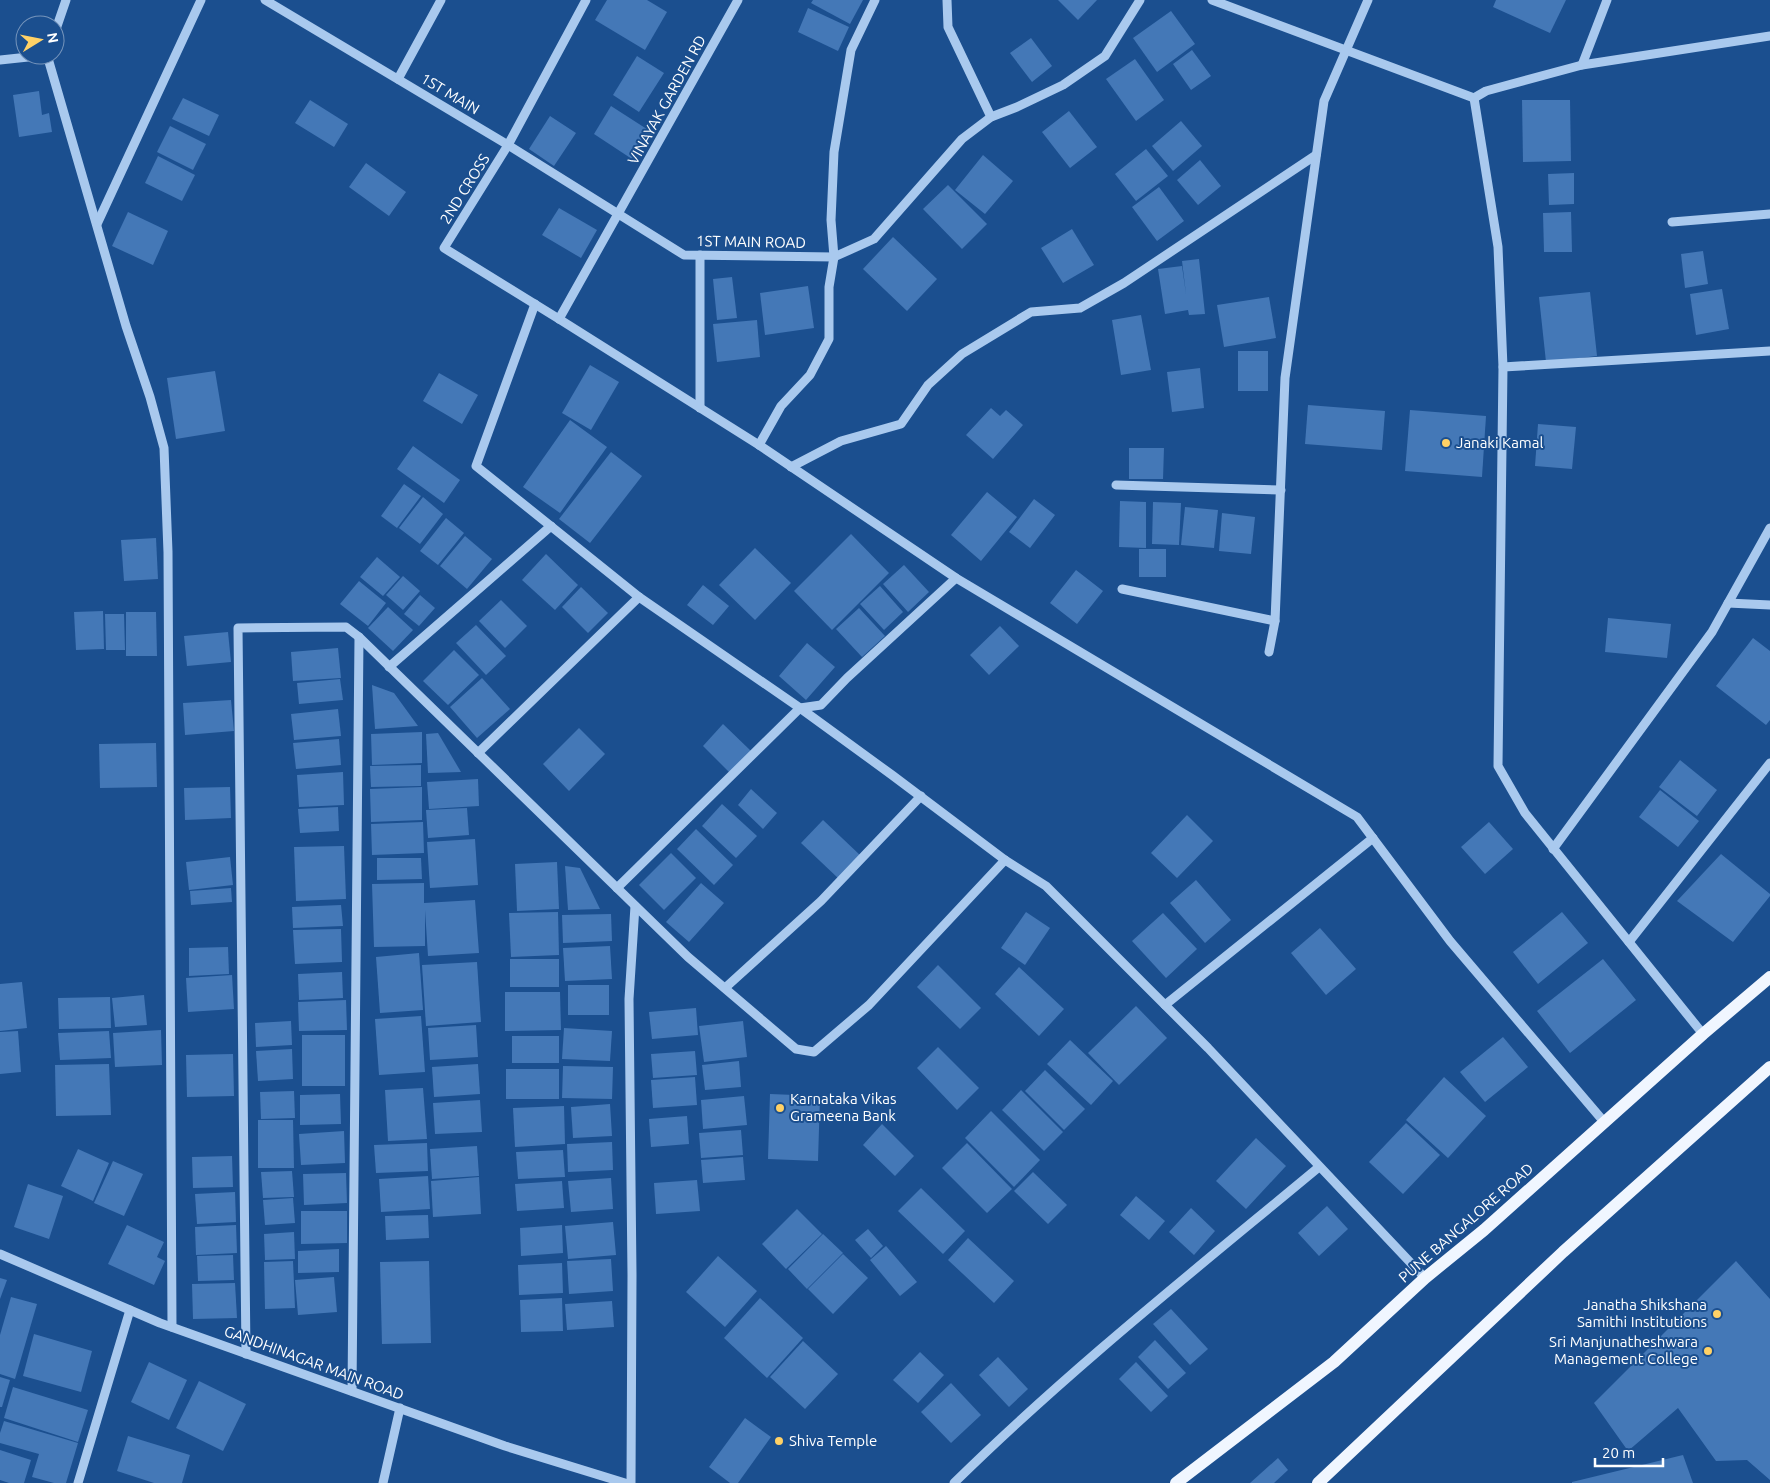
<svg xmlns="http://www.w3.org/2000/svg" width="1770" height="1483" font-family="Ubuntu,sans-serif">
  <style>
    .building { fill: #4478b7 }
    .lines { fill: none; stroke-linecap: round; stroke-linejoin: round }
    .minor { stroke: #a9c9ee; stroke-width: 9 }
    .major { stroke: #f0f6ff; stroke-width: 12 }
    .poi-dot { fill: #ffd166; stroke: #1b4f8f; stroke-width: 2 }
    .labels { text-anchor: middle; stroke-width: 4; stroke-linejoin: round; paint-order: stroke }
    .street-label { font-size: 15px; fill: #fff; stroke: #1b4f8f }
    .poi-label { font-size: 15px; fill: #fff; stroke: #1b4f8f; text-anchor: start }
  </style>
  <rect width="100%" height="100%" fill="#1b4f8f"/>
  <g class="building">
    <path d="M607,0H647L667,12L645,50L595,20Z"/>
    <path d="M813,0H863L850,24L811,3Z"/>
    <path d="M1058,0H1097L1078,20Z"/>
    <path d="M1496,0H1566L1550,33L1493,7Z"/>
    <path d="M808,8L849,27L838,51L798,32Z"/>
    <path d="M1171,11L1195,44L1157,72L1133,38Z"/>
    <path d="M1031,38L1052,66L1032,82L1010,53Z"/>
    <path d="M1192,50L1211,76L1191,90L1173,64Z"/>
    <path d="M637,56L664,73L639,112L613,95Z"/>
    <path d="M1135,59L1164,100L1136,121L1106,79Z"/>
    <path d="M39,91L42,115L49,113L52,132L19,137L13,95Z"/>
    <path d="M183,98L219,115L209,136L172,119Z"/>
    <path d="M310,100L348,124L334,147L295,123Z"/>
    <path d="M1522,100H1570L1571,161L1523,162Z"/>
    <path d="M611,106L653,133L635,161L594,134Z"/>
    <path d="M1069,111L1097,147L1070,168L1042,132Z"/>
    <path d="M550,116L576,133L554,166L529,149Z"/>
    <path d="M1181,121L1202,146L1173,171L1152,146Z"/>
    <path d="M170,126L206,144L193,170L157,152Z"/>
    <path d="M1146,149L1168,176L1136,201L1115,174Z"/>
    <path d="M983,155L1013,181L985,214L955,190Z"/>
    <path d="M158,156L195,175L182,201L145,183Z"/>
    <path d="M1200,160L1221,186L1198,205L1177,180Z"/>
    <path d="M366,163L406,192L389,216L349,187Z"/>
    <path d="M1574,173V204L1549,205L1548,174Z"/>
    <path d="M948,185L987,224L962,249L923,209Z"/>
    <path d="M1159,187L1184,221L1157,241L1132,207Z"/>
    <path d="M559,208L597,230L581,258L542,235Z"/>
    <path d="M128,212L168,231L153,265L112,246Z"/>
    <path d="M1571,212L1572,252H1544L1543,213Z"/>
    <path d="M1072,229L1094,265L1063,283L1041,248Z"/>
    <path d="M893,237L937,279L907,311L863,269Z"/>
    <path d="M1703,251L1708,284L1685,288L1681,254Z"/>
    <path d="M1199,259L1205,314L1189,315L1188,310L1165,314L1158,269L1182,266L1186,294L1182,261Z"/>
    <path d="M732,277L737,318L717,320L713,279Z"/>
    <path d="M808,286L814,328L765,335L760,293Z"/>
    <path d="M1722,289L1729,329L1696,335L1690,294Z"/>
    <path d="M1590,292L1597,356L1546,362L1539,297Z"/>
    <path d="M1269,297L1276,338L1224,347L1217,305Z"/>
    <path d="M1141,315L1151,370L1121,375L1112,320Z"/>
    <path d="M757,320L760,357L717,362L713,324Z"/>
    <rect x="1238" y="351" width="30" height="40"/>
    <path d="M590,365L619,382L591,430L562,413Z"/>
    <path d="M1200,368L1204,408L1172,412L1167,372Z"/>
    <path d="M215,371L225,431L176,439L167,378Z"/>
    <path d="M439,373L478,395L462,424L423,401Z"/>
    <path d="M1308,405L1385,411L1382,450L1305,444Z"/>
    <path d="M991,408L1000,416L1006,410L1023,425L993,459L966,435Z"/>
    <path d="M1410,410L1486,416L1482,477L1405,471Z"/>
    <path d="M570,420L607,447L560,513L523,487Z"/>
    <path d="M1538,424L1576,427L1572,469L1535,466Z"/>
    <path d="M413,446L460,480L444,503L397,469Z"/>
    <path d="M1129,448H1164L1163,479H1129Z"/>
    <path d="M611,452L642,476L590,543L559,519Z"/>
    <path d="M404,484L421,496L397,528L381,516Z"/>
    <path d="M987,492L1017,517L981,561L951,535Z"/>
    <path d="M423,497L443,514L420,544L399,528Z"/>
    <path d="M1034,499L1055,515L1030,548L1009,532Z"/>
    <path d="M1120,501L1146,502V548L1119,547Z"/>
    <path d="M1153,502L1181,503L1179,545L1152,544Z"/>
    <path d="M1185,507L1218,510L1214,548L1181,545Z"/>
    <path d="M1222,513L1255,517L1251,554L1219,551Z"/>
    <path d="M446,518L464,533L438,565L420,551Z"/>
    <path d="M851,534L889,573L832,630L794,591Z"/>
    <path d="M465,536L492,559L467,589L440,566Z"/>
    <path d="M156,538L158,579L124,581L121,540Z"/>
    <path d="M755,548L791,583L755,620L719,585Z"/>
    <rect x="1139" y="549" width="27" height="28"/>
    <path d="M546,554L578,585L555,610L522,580Z"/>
    <path d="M377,557L400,577L383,596L360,577Z"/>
    <path d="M904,565L929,592L908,612L883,584Z"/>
    <path d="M1076,570L1103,591L1077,624L1050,603Z"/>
    <path d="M403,576L420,591L403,610L386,595Z"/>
    <path d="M359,581L386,603L368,626L340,604Z"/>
    <path d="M703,585L729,606L713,625L687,605Z"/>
    <path d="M880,586L903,612L884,630L860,604Z"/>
    <path d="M581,587L608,613L588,633L562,607Z"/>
    <path d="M420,595L435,608L419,626L404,614Z"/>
    <path d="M501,600L527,626L505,648L479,621Z"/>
    <path d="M388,607L413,630L393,651L368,628Z"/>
    <path d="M859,608L885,636L862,657L836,629Z"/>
    <path d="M103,611L104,649L76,650L74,612Z"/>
    <path d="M126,612H156L157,656H126Z"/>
    <path d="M105,614H124L125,650H106Z"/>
    <path d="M1608,618L1671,624L1667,658L1605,652Z"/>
    <path d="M476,625L506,656L486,675L456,643Z"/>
    <path d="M1000,626L1019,646L989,675L970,655Z"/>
    <path d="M228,632L231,662L187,666L184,636Z"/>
    <path d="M1753,638L1770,651V720L1766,725L1716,686Z"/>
    <path d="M807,643L835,667L806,700L779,676Z"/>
    <path d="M338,648L341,678L293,681L291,652Z"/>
    <path d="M454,650L479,675L448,705L423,681Z"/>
    <path d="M482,678L510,709L477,738L450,707Z"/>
    <path d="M340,679L343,700L299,704L297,683Z"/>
    <path d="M372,685L394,693L418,726L375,729Z"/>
    <path d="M231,700L234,731L185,735L183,703Z"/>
    <path d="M338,709L341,736L294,740L291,714Z"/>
    <path d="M723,724L751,751L730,773L703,746Z"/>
    <path d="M579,728L605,754L569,791L543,764Z"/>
    <path d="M422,732V763L372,765L371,734Z"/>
    <path d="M438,733L461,772L428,773L426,734Z"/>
    <path d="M339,739L341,765L296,769L293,743Z"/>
    <path d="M156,743L157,787L100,788L99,744Z"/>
    <path d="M1680,760L1717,790L1697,816L1659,787Z"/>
    <path d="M421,765V786L371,787L370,766Z"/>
    <path d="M343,772L344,805L299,807L297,775Z"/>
    <path d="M478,779L479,806L429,809L427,782Z"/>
    <path d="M230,787L231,818L185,820L184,788Z"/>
    <path d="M422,787V820L371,822L370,789Z"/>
    <path d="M751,789L777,813L763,829L738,805Z"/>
    <path d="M1660,790L1699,821L1678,847L1639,817Z"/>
    <path d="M722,804L757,836L736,858L702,826Z"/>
    <path d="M338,807L339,831L300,833L298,809Z"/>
    <path d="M467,808L469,835L428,838L426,810Z"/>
    <path d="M1187,815L1213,841L1177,878L1151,853Z"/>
    <path d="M823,820L861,856L839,879L801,843Z"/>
    <path d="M423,822L424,853L372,855L371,824Z"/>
    <path d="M1489,822L1513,849L1485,874L1461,847Z"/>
    <path d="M696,829L733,865L714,885L677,849Z"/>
    <path d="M475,839L478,885L430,888L427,842Z"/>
    <path d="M344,846L346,899L296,901L294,847Z"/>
    <path d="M671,853L696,878L664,910L639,885Z"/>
    <path d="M1721,854L1770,894V896L1733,942L1677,901Z"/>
    <path d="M230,857L233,885L189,890L186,862Z"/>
    <path d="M377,858H421L422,879L377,880Z"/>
    <path d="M557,862L559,909L517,911L515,864Z"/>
    <path d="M565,866L580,868L600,909L568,910Z"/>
    <path d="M1196,880L1231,920L1205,943L1170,903Z"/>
    <path d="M424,883V903L475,900L479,953L428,956L425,910V946L374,947L372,884Z"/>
    <path d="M701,883L724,903L689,942L666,922Z"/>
    <path d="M231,888L232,902L191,905L190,891Z"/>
    <path d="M341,905L343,926L293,928L292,907Z"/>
    <path d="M558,912L559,955L511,957L509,913Z"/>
    <path d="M1026,912L1050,928L1025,965L1001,948Z"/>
    <path d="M1562,912L1588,943L1538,984L1513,952Z"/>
    <path d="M1163,913L1197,949L1166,978L1132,941Z"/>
    <path d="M611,914L612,941L563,943L562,915Z"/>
    <path d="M1320,928L1356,969L1326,995L1291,953Z"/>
    <path d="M341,929L342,962L295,964L293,930Z"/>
    <path d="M610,946L612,979L565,981L563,948Z"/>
    <path d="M228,947L229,974L189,976V948Z"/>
    <path d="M419,953L423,1010L380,1013L376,957Z"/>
    <rect x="510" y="959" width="49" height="28"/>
    <path d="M1603,959L1636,1000L1570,1053L1537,1011Z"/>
    <path d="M477,962L481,1022L426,1026L422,965Z"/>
    <path d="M938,965L981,1008L960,1029L917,987Z"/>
    <path d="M1019,967L1064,1009L1039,1036L995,994Z"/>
    <path d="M342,972L343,998L299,1000L298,974Z"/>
    <path d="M232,975L234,1009L188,1012L186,978Z"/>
    <path d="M22,982L27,1028L0,1031V984Z"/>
    <rect x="568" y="985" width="41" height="30"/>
    <path d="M505,992H560L561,1030L505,1031Z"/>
    <path d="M144,995L147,1025L115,1027L112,998Z"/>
    <path d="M110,997L111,1028L59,1029L58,998Z"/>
    <path d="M346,1000L347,1030L299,1031L298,1002Z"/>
    <path d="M1136,1006L1167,1038L1119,1085L1088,1053Z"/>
    <path d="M696,1008L698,1035L652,1039L649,1012Z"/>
    <path d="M421,1016L425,1072L379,1075L375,1019Z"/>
    <path d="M291,1021L292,1045L256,1047L255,1023Z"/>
    <path d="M743,1021L747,1057L704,1062L699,1026Z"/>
    <path d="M476,1025L478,1057L430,1060L428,1028Z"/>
    <path d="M564,1028L612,1031L610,1061L562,1059Z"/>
    <path d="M161,1030L162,1065L115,1067L113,1033Z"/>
    <path d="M18,1031L21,1072L0,1074V1032Z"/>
    <path d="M109,1031L111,1058L60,1060L58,1033Z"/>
    <rect x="302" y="1035" width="43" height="51"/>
    <rect x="512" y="1036" width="47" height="27"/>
    <path d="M1503,1037L1528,1067L1485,1102L1460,1072Z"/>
    <path d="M1070,1040L1113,1081L1091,1105L1047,1064Z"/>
    <path d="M938,1047L979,1088L957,1110L917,1068Z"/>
    <path d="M292,1049L293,1079L258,1081L256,1051Z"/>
    <path d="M695,1051L697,1075L653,1078L651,1054Z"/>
    <path d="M233,1054L234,1096L187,1097L186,1055Z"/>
    <path d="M739,1061L741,1087L705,1090L702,1065Z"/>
    <path d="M109,1064L111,1115L56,1116L55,1065Z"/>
    <path d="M478,1064L480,1094L434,1097L432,1067Z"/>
    <path d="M563,1066L613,1067L612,1099L562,1098Z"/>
    <rect x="506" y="1069" width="53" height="30"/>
    <path d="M1045,1070L1085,1109L1064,1130L1025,1091Z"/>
    <path d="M695,1077L697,1105L653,1108L651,1080Z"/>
    <path d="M1444,1077L1486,1116L1448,1158L1406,1120Z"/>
    <path d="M423,1088L427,1139L388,1141L385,1090Z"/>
    <path d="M1021,1090L1063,1132L1044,1151L1002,1110Z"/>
    <path d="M294,1091L295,1118L261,1119L260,1092Z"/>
    <path d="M340,1094L341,1124L300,1125V1095Z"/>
    <path d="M770,1094L820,1096L818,1161L768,1159Z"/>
    <path d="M744,1096L747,1125L703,1129L701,1100Z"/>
    <path d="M480,1100L482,1132L435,1134L433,1103Z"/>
    <path d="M610,1104L612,1136L573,1138L571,1107Z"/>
    <path d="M564,1106L565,1144L515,1147L513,1108Z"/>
    <path d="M991,1111L1040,1160L1014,1187L965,1138Z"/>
    <path d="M687,1116L689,1144L651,1147L649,1119Z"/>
    <path d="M258,1120H293L294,1168H258Z"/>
    <path d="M1406,1123L1440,1155L1403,1194L1369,1162Z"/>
    <path d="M882,1124L914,1156L895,1176L863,1145Z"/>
    <path d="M741,1130L743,1155L701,1158L699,1133Z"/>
    <path d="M344,1131L345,1163L301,1165L299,1134Z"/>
    <path d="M1256,1138L1286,1166L1246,1209L1216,1181Z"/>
    <path d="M612,1142L613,1170L568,1172L567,1144Z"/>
    <path d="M427,1143L428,1171L376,1173L374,1145Z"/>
    <path d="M967,1143L1012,1189L987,1213L942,1168Z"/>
    <path d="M477,1146L479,1176L432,1179L430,1149Z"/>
    <path d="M78,1149L109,1163L93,1201L61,1186Z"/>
    <path d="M563,1150L565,1177L518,1179L516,1152Z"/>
    <path d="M232,1156L233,1187L193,1188L192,1157Z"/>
    <path d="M743,1157L745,1180L703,1183L701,1160Z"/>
    <path d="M113,1161L143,1174L124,1216L94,1203Z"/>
    <path d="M292,1171L294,1197L263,1198L261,1172Z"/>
    <path d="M1033,1172L1067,1205L1048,1224L1014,1191Z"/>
    <path d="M346,1173L347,1203L304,1205L303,1174Z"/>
    <path d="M428,1176L430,1209L381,1212L379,1179Z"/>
    <path d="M479,1177L481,1214L433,1217L431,1181Z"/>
    <path d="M611,1178L613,1209L571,1212L568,1181Z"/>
    <path d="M697,1180L700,1211L656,1214L654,1183Z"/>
    <path d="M562,1181L564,1208L517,1211L515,1184Z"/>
    <path d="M28,1184L63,1196L49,1239L14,1227Z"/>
    <path d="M921,1188L965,1231L943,1254L898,1211Z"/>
    <path d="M235,1192L236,1222L197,1224L195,1194Z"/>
    <path d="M1136,1196L1165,1221L1149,1240L1120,1215Z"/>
    <path d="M293,1198L295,1223L265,1225L263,1200Z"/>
    <path d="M1327,1206L1348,1229L1319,1256L1298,1233Z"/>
    <path d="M1191,1208L1215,1231L1194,1255L1169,1232Z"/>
    <path d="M797,1209L822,1234L786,1269L762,1244Z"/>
    <path d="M301,1211H347V1243L301,1244Z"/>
    <path d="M428,1215L429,1238L386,1240L385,1216Z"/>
    <path d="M613,1222L616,1255L568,1259L565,1226Z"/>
    <path d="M127,1225L164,1242L157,1257L165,1261L154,1285L108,1264Z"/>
    <path d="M236,1225L237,1253L196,1255L195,1227Z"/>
    <path d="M562,1225L563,1253L521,1256L520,1228Z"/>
    <path d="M868,1229L883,1246L871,1258L855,1240Z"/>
    <path d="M294,1232L295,1259L265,1260L264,1234Z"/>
    <path d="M823,1234L843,1253L807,1289L788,1269Z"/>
    <path d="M968,1238L1014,1281L994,1303L948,1260Z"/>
    <path d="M886,1246L917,1282L900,1296L870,1260Z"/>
    <path d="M339,1249V1272L298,1273V1251Z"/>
    <path d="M843,1254L868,1278L833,1314L808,1289Z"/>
    <path d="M233,1255L234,1280L198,1281L197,1256Z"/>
    <path d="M718,1256L757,1291L725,1327L686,1292Z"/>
    <path d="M611,1259L613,1291L569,1294L567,1261Z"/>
    <path d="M293,1261L295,1308L265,1309L264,1262Z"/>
    <path d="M429,1261L431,1343L382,1344L380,1262Z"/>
    <path d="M1736,1261L1770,1299V1480L1747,1460L1716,1461L1678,1408L1628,1451L1594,1403Z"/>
    <path d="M562,1263L563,1293L519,1295L518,1265Z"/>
    <path d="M334,1277L337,1312L298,1315L295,1280Z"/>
    <path d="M0,1278L7,1280L0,1299Z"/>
    <path d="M235,1283L237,1318L193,1319L192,1284Z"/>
    <path d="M11,1297L37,1304L15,1379L0,1374V1335Z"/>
    <path d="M562,1298L563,1331L521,1332L520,1300Z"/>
    <path d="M760,1298L803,1338L767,1378L724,1338Z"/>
    <path d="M612,1301L614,1327L567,1330L565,1304Z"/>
    <path d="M1171,1309L1208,1349L1190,1365L1153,1324Z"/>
    <path d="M34,1334L92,1351L81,1392L23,1376Z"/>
    <path d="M1155,1340L1186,1373L1168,1389L1138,1357Z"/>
    <path d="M803,1341L838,1374L805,1409L770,1377Z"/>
    <path d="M920,1352L944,1375L918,1403L893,1380Z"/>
    <path d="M998,1357L1028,1389L1009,1407L979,1375Z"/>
    <path d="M149,1362L187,1380L169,1420L131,1402Z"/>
    <path d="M1136,1362L1168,1396L1151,1412L1119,1379Z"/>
    <path d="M0,1377L10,1380L2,1407H0Z"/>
    <path d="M199,1381L246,1404L223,1451L176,1428Z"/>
    <path d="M951,1383L981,1415L951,1443L921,1412Z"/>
    <path d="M13,1387L88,1410L78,1442L4,1418Z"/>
    <path d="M745,1418L771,1437L738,1483H730L709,1467Z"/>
    <path d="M4,1421L78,1443L66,1483H54L32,1477L39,1454L0,1443V1433Z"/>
    <path d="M128,1436L190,1455L182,1483H154L117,1471Z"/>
    <path d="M0,1450L31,1460L24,1483H9L0,1480Z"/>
    <path d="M1683,1455L1693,1483H1572V1482Z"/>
    <path d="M1278,1458L1288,1470L1274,1483H1250Z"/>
  </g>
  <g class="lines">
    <g class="minor">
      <path d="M265,0L508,145L684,255L834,257L874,239L962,139L991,117L1017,107L1063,85L1105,56L1140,0"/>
      <path d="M586,0L508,145L444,248L559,319L759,445L956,578L1357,817L1450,941L1605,1123"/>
      <path d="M947,0L948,27L991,117"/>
      <path d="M1212,0L1474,98"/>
      <path d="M55,32L66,0"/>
      <path d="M0,60L47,55L126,326L150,397L164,448L168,552L172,1327"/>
      <path d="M1582,65L1607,0"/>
      <path d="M398,79L441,0"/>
      <path d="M1672,222L1770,214"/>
      <path d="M97,224L201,0"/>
      <path d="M700,255V408"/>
      <path d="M535,304L476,466L639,597L800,708L892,775L1005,860L1046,886L1208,1048L1425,1278"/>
      <path d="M559,319L738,0"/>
      <path d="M1503,367L1770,351"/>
      <path d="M759,445L781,406L810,375L829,339V287L834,257L831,220L834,152L851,50L875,0"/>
      <path d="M791,467L841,441L901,424L928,385L962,354L1031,312L1080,308L1124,283L1316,155"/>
      <path d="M1116,485L1281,490"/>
      <path d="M1122,589L1275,621"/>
      <path d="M1728,603L1770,605"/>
      <path d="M1269,652L1275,621L1285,378L1324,101L1368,0"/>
      <path d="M389,667L551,526"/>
      <path d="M478,753L639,597"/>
      <path d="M1553,849L1712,632L1770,528"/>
      <path d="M617,888L800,708L821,705L847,678L956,578"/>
      <path d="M1629,942L1770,763"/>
      <path d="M725,988L821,901L921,796"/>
      <path d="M1165,1005L1373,838"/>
      <path d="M1703,1034L1525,813L1498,766L1503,367L1498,247L1474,98L1486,91L1582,65L1770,36"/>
      <path d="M0,1254L160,1323L505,1446L625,1483"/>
      <path d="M246,1354L238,628L346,627L359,637L688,957L796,1049L814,1052L869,1005L1005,860"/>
      <path d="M352,1391L359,637"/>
      <path d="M78,1483L130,1310"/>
      <path d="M383,1483L400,1408"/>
      <path d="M631,1483L632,1275L629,999L635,906"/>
      <path d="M954,1483C1069,1370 1195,1270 1319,1167"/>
    </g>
    <g class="major">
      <path d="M1176,1483L1334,1362L1425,1278L1484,1230L1703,1034L1770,977"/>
      <path d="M1318,1483L1563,1252L1770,1067"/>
    </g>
  </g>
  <g class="poi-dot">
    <circle cx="1446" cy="443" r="5"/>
    <circle cx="780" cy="1108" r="5"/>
    <circle cx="1717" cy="1314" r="5"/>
    <circle cx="1708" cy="1351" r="5"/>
    <circle cx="779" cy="1441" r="5"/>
  </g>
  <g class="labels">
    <g class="street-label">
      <text transform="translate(450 94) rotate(31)" y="5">1ST MAIN</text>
      <text transform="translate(667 100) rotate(-61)" y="5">VINAYAK GARDEN RD</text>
      <text transform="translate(465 189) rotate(-58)" y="5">2ND CROSS</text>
      <text transform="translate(751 242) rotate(1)" y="5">1ST MAIN ROAD</text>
      <text transform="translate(1466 1223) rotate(-41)" y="5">PUNE BANGALORE ROAD</text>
      <text transform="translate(314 1363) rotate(20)" y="5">GANDHINAGAR MAIN ROAD</text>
    </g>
    <g class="poi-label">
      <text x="1456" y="448">Janaki Kamal</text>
      <text x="790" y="1104">Karnataka Vikas<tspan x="790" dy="17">Grameena Bank</tspan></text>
      <text x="1707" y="1310" text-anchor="end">Janatha Shikshana<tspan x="1707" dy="17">Samithi Institutions</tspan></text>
      <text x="1698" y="1347" text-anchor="end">Sri Manjunatheshwara<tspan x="1698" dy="17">Management College</tspan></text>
      <text x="789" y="1446">Shiva Temple</text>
    </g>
  </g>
  <g transform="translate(40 40) rotate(80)"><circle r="24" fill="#1b4f8f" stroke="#7695bc"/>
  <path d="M0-4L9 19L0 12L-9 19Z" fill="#ffd166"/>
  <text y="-8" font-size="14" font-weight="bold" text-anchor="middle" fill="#ffffff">N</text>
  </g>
  <path d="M1595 1458v8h68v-8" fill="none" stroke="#ffffff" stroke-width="2.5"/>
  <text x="1602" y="1458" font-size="15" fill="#ffffff" stroke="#1b4f8f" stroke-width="4" paint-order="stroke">20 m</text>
</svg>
